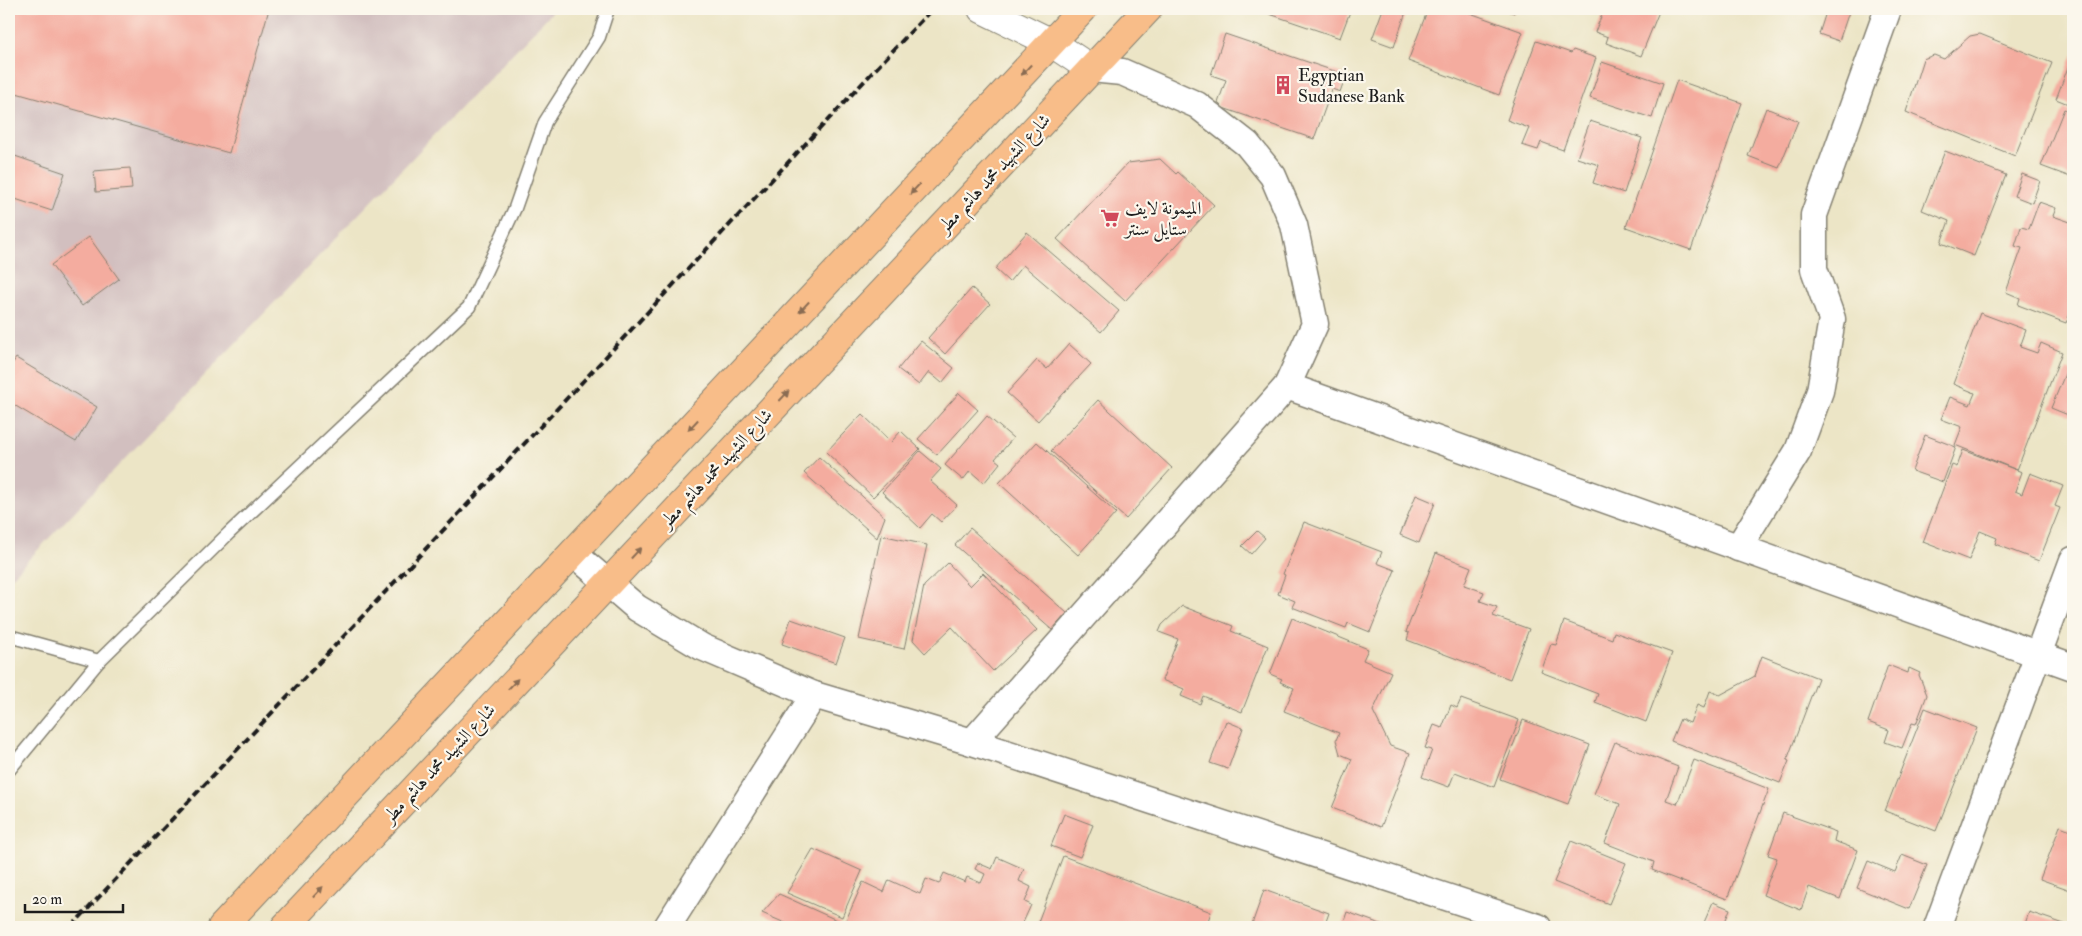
<svg xmlns="http://www.w3.org/2000/svg" width="2082" height="936" font-family="'IM FELL Double Pica',Amiri,serif">
  <style>
    .industrial { fill: #d2bfbf }
    .building { fill: #f4ac9f }
    .lines { fill: none; stroke-linecap: round; stroke-linejoin: round }
    .service-casing { stroke: #848071; stroke-width: 15 }
    .minor-casing { stroke: #848071; stroke-width: 29 }
    .tertiary-casing { stroke: #848071; stroke-width: 30 }
    .primary-casing { stroke: #848071; stroke-width: 30 }
    .service { stroke: #fff; stroke-width: 12 }
    .minor { stroke: #fff; stroke-width: 26 }
    .tertiary { stroke: #fff; stroke-width: 28 }
    .primary { stroke: #f8bd89; stroke-width: 28 }
    .rail { stroke: #1c1c1c; stroke-width: 4; stroke-dasharray: 8 4; stroke-linecap: butt }
    .oneway { fill: #8a6c52 }
    .labels { text-anchor: middle; stroke-width: 4.5; stroke-linejoin: round; paint-order: stroke }
    .poi-label { font-size: 18px; fill: #1c1c1c; stroke: #fbf7ec; text-anchor: start }
    .street-label { font-size: 18px; fill: #1c1c1c; stroke: #fbf7ec }
  </style>
  <rect width="100%" height="100%" fill="#fbf7ec"/>
  <filter id="ink" filterUnits="userSpaceOnUse"><feTurbulence type="fractalNoise" baseFrequency=".02" numOctaves="2"/><feDisplacementMap in="SourceGraphic" scale="10" xChannelSelector="R" yChannelSelector="G"/><feConvolveMatrix kernelMatrix="1 2 1 2 8 2 1 2 1" color-interpolation-filters="sRGB"/></filter>
  <filter id="wash" filterUnits="userSpaceOnUse"><feTurbulence type="fractalNoise" baseFrequency=".0096" numOctaves="4" result="noise"/><feDisplacementMap in="SourceGraphic" scale="20" xChannelSelector="R" yChannelSelector="G"/><feGaussianBlur stdDeviation="1.12" result="paint"/><feColorMatrix in="noise" values="0 0 0 0 0 0 0 0 0 0 0 0 0 0 0 0 0 1.4 0 .05"/><feComposite in="paint" operator="in"/></filter>
  <g filter="url(#wash)">
    <rect width="100%" height="100%" fill="#ece5c6"/>
    <path class="industrial" d="M9,9H555L9,580Z"/>
    <g id="blocks">
      <g class="building">
        <path d="M9,9H269L229,153L9,91Z"/>
        <path d="M1255,9H1351L1340,38Z"/>
        <path d="M1383,9H1407L1394,47L1372,39Z"/>
        <path d="M1428,9H1459L1523,32L1499,95L1408,61Z"/>
        <path d="M1502,9H1516L1514,13Z"/>
        <path d="M1604,9H1660L1641,56L1606,43L1608,37L1595,32Z"/>
        <path d="M1667,9H1680L1678,13Z"/>
        <path d="M1827,9H1850L1839,41L1819,34Z"/>
        <path d="M1225,34L1346,75L1340,92L1332,89L1314,139L1217,106L1226,80L1211,75Z"/>
        <path d="M1980,34L2052,63L2015,156L1906,112L1923,59L1934,55L1944,59L1970,36Z"/>
        <path d="M1536,41L1571,53L1573,50L1596,58L1563,150L1541,142L1538,150L1522,145L1529,128L1507,120Z"/>
        <path d="M2073,54V106L2056,99Z"/>
        <path d="M1602,62L1663,83L1652,118L1590,98Z"/>
        <path d="M1677,80L1742,103L1691,250L1626,227Z"/>
        <path d="M1766,108L1798,121L1779,168L1748,156Z"/>
        <path d="M2064,109L2073,113V178L2041,166Z"/>
        <path d="M1590,121L1642,138L1624,193L1593,183L1599,165L1577,158Z"/>
        <path d="M1945,151L2006,175L1974,256L1941,243L1949,221L1922,210Z"/>
        <path d="M9,154L65,173L52,211L9,197Z"/>
        <path d="M1160,159L1176,174L1178,172L1214,205L1125,301L1057,239L1128,163Z"/>
        <path d="M130,168L132,189L96,192L94,171Z"/>
        <path d="M2022,174L2040,181L2032,203L2014,196Z"/>
        <path d="M2039,202L2056,208L2053,216L2073,223V311H2071L2066,323L2018,305L2020,298L2006,292L2022,248L2015,246L2021,227L2029,229Z"/>
        <path d="M1027,232L1119,311L1101,332L1023,265L1009,282L995,269Z"/>
        <path d="M89,237L119,279L82,306L51,265Z"/>
        <path d="M972,288L990,304L945,354L928,338Z"/>
        <path d="M1980,313L2026,330L2020,347L2037,353L2041,343L2062,352L2017,470L1955,445L1962,427L1941,419L1950,397L1970,405L1975,393L1953,384Z"/>
        <path d="M921,341L954,368L942,383L929,372L919,385L898,369Z"/>
        <path d="M1069,344L1091,364L1038,421L1007,393L1037,360L1047,369Z"/>
        <path d="M16,358L97,407L76,442L9,402V369Z"/>
        <path d="M2067,369L2073,372V417L2051,408Z"/>
        <path d="M959,393L978,410L937,455L918,439Z"/>
        <path d="M1098,400L1172,468L1126,519L1051,451Z"/>
        <path d="M862,414L891,442L901,431L920,449L873,497L826,452Z"/>
        <path d="M987,416L1013,438L995,459L1000,463L984,483L970,471L963,480L945,465Z"/>
        <path d="M1925,435L1956,447L1943,482L1912,471Z"/>
        <path d="M1037,442L1116,513L1078,555L999,483Z"/>
        <path d="M1963,450L2022,472L2015,491L2022,494L2030,473L2063,486L2055,506L2060,508L2039,561L1995,544L1997,538L1980,531L1969,560L1923,542L1952,465L1957,467Z"/>
        <path d="M920,451L941,469L930,481L957,505L941,522L932,514L920,528L882,492Z"/>
        <path d="M819,457L885,517L877,538L804,473Z"/>
        <path d="M1416,495L1435,503L1419,543L1400,535Z"/>
        <path d="M1304,522L1382,552L1377,563L1395,570L1370,632L1348,623L1346,628L1292,607L1295,601L1278,594L1285,575L1283,574Z"/>
        <path d="M970,528L1067,613L1052,630L955,545Z"/>
        <path d="M1257,531L1265,538L1251,554L1242,546Z"/>
        <path d="M881,535L927,545L904,649L859,639Z"/>
        <path d="M1436,553L1471,567L1464,585L1484,592L1480,601L1497,607L1493,616L1529,629L1510,679L1407,640L1409,633L1406,632Z"/>
        <path d="M948,563L970,586L983,573L1037,630L993,671L952,627L925,653L913,640L924,586Z"/>
        <path d="M1182,606L1233,626L1231,631L1268,646L1242,712L1203,696L1200,704L1181,696L1184,689L1162,680L1178,639L1159,632L1162,625Z"/>
        <path d="M1292,618L1368,649L1363,660L1391,672L1373,711L1390,746L1410,753L1381,827L1332,808L1352,759L1340,754L1336,740L1339,733L1284,711L1294,688L1280,682L1282,679L1270,674Z"/>
        <path d="M791,619L845,638L836,663L782,644Z"/>
        <path d="M1564,621L1612,639L1614,632L1672,653L1646,722L1595,702L1598,694L1541,672L1551,644L1556,645Z"/>
        <path d="M1762,656L1818,678L1787,760L1789,761L1780,783L1671,741L1680,719L1690,723L1697,705L1704,708L1710,691L1720,695L1755,676Z"/>
        <path d="M1888,665L1908,673L1909,668L1920,673L1919,675L1927,695L1916,724L1912,723L1902,748L1885,742L1889,730L1868,722Z"/>
        <path d="M1461,699L1519,720L1494,787L1455,772L1449,787L1422,777L1432,750L1425,748L1434,725L1442,728L1451,705L1457,708Z"/>
        <path d="M1925,708L1977,728L1936,831L1885,811Z"/>
        <path d="M1523,720L1590,745L1568,804L1500,779Z"/>
        <path d="M1226,721L1243,728L1228,769L1210,763Z"/>
        <path d="M1615,742L1678,767L1666,800L1677,804L1694,760L1769,789L1727,899L1652,870L1654,862L1605,843L1620,804L1594,794Z"/>
        <path d="M1783,813L1836,832L1834,841L1858,850L1840,899L1809,887L1801,910L1763,895L1777,858L1768,855Z"/>
        <path d="M1064,814L1093,825L1080,857L1051,846Z"/>
        <path d="M2073,824V891L2040,879L2060,826L2071,830Z"/>
        <path d="M1571,841L1626,863L1609,904L1554,882Z"/>
        <path d="M813,849L862,871L842,917L787,893Z"/>
        <path d="M1902,855L1927,865L1909,909L1857,888L1868,861L1895,872Z"/>
        <path d="M1063,856L1211,912L1206,927H1036Z"/>
        <path d="M997,857L1024,869L1019,881L1031,887L1025,902L1031,905L1021,927H843L863,882L884,892L889,880L920,894L926,879L939,884L944,873L965,882L967,877L981,883L985,874L975,869L978,863L992,869Z"/>
        <path d="M1264,890L1329,913L1324,927H1251Z"/>
        <path d="M779,894L841,922L839,927H794L762,913Z"/>
        <path d="M1713,902L1730,909L1723,927H1702Z"/>
        <path d="M1347,912L1389,927H1342Z"/>
        <path d="M2029,912L2073,927H2024Z"/>
      </g>
    </g>
  </g>
  <g filter="url(#ink)">
    <use href="#blocks" fill-opacity="0" stroke="#848071" stroke-width="1"/>
    <g class="lines">
      <g class="service-casing">
        <g id="service">
          <path d="M9,636L99,661"/>
          <path d="M9,770L99,661L229,533L469,307L515,208L545,122L599,37L608,9"/>
        </g>
      </g>
      <g class="minor-casing">
        <g id="minor">
          <path d="M1091,69L1122,72L1197,105L1247,144L1273,176L1294,225L1315,324L1287,386L2073,667"/>
          <path d="M1738,548L1798,451L1820,391L1832,319L1814,269V215L1888,9"/>
          <path d="M573,553L637,608L702,647L814,695L972,742L1538,927"/>
          <path d="M972,742L1287,386"/>
          <path d="M667,927L814,695"/>
          <path d="M1937,927L2073,560"/>
        </g>
      </g>
      <g class="tertiary-casing">
        <path id="tertiary" d="M982,9L1052,43L1091,69"/>
      </g>
      <g class="primary-casing">
        <g id="primary">
          <path d="M222,927L1083,9"/>
          <path d="M285,927L1148,9"/>
        </g>
      </g>
      <use href="#service" class="service"/>
      <use href="#minor" class="minor"/>
      <use href="#tertiary" class="tertiary"/>
      <use href="#primary" class="primary"/>
      <path class="rail" d="M71,927L932,9"/>
    </g>
    <defs><path id="oneway-solid" d="M-6-.8H1V-3.2L6.5 0L1 3.2V.8H-6Z" transform="scale(1.25)"/></defs>
    <g class="oneway">
      <use href="#oneway-solid" transform="translate(1026 70) rotate(133)"/>
      <use href="#oneway-solid" transform="translate(915 189) rotate(133)"/>
      <use href="#oneway-solid" transform="translate(804 307) rotate(133)"/>
      <use href="#oneway-solid" transform="translate(784 396) rotate(-47)"/>
      <use href="#oneway-solid" transform="translate(693 425) rotate(133)"/>
      <use href="#oneway-solid" transform="translate(636 553) rotate(-47)"/>
      <use href="#oneway-solid" transform="translate(513 684) rotate(-47)"/>
      <use href="#oneway-solid" transform="translate(318 892) rotate(-47)"/>
    </g>
  </g>
  <defs>
    <g id="building-bare" transform="scale(1.5)"><path d="M-4-6H4V6H1V3H-1V6H-4ZM-2.5-4.3h1.7v1.8h-1.7ZM.8-4.3h1.7v1.8H.8ZM-2.5-1h1.7V.8h-1.7ZM.8-1h1.7V.8H.8Z" fill="#d1495b" stroke="#fbf7ec" stroke-width="2.5" paint-order="stroke"/></g>
    <g id="supermarket-bare" transform="scale(1.5)"><path d="M-6-5.5h2.5l.6 2H6L4.5 2H-2.5L-4.4-4H-6ZM-1.5 3.2a1.3 1.3 0 1 0 .1 0ZM3 3.2a1.3 1.3 0 1 0 .1 0Z" fill="#d1495b" stroke="#fbf7ec" stroke-width="2.5" paint-order="stroke"/></g>
  </defs>
  <g fill-rule="evenodd">
    <use href="#building-bare" x="1283" y="85"/>
    <use href="#supermarket-bare" x="1110" y="218"/>
  </g>
  <g class="labels">
    <g class="poi-label">
      <text x="1298" y="81">Egyptian<tspan x="1298" dy="21">Sudanese Bank</tspan></text>
      <text x="1125" y="214">الميمونة لايف<tspan x="1125" dy="21">ستايل سنتر</tspan></text>
    </g>
    <g class="street-label">
      <text transform="translate(994 173) rotate(-47)" y="6">شارع الشهيد محمد هاشم مطر</text>
      <text transform="translate(716 468) rotate(-47)" y="6">شارع الشهيد محمد هاشم مطر</text>
      <text transform="translate(439 763) rotate(-47)" y="6">شارع الشهيد محمد هاشم مطر</text>
    </g>
  </g>
  <rect width="2082" height="936" fill="none" stroke="#fbf7ec" stroke-width="30"/>
  <path d="M25 904v8h98v-8" fill="none" stroke="#1c1c1c" stroke-width="2.5"/>
  <text x="32" y="904" font-size="15" fill="#1c1c1c" stroke="#fbf7ec" stroke-width="4" paint-order="stroke">20 m</text>
</svg>
